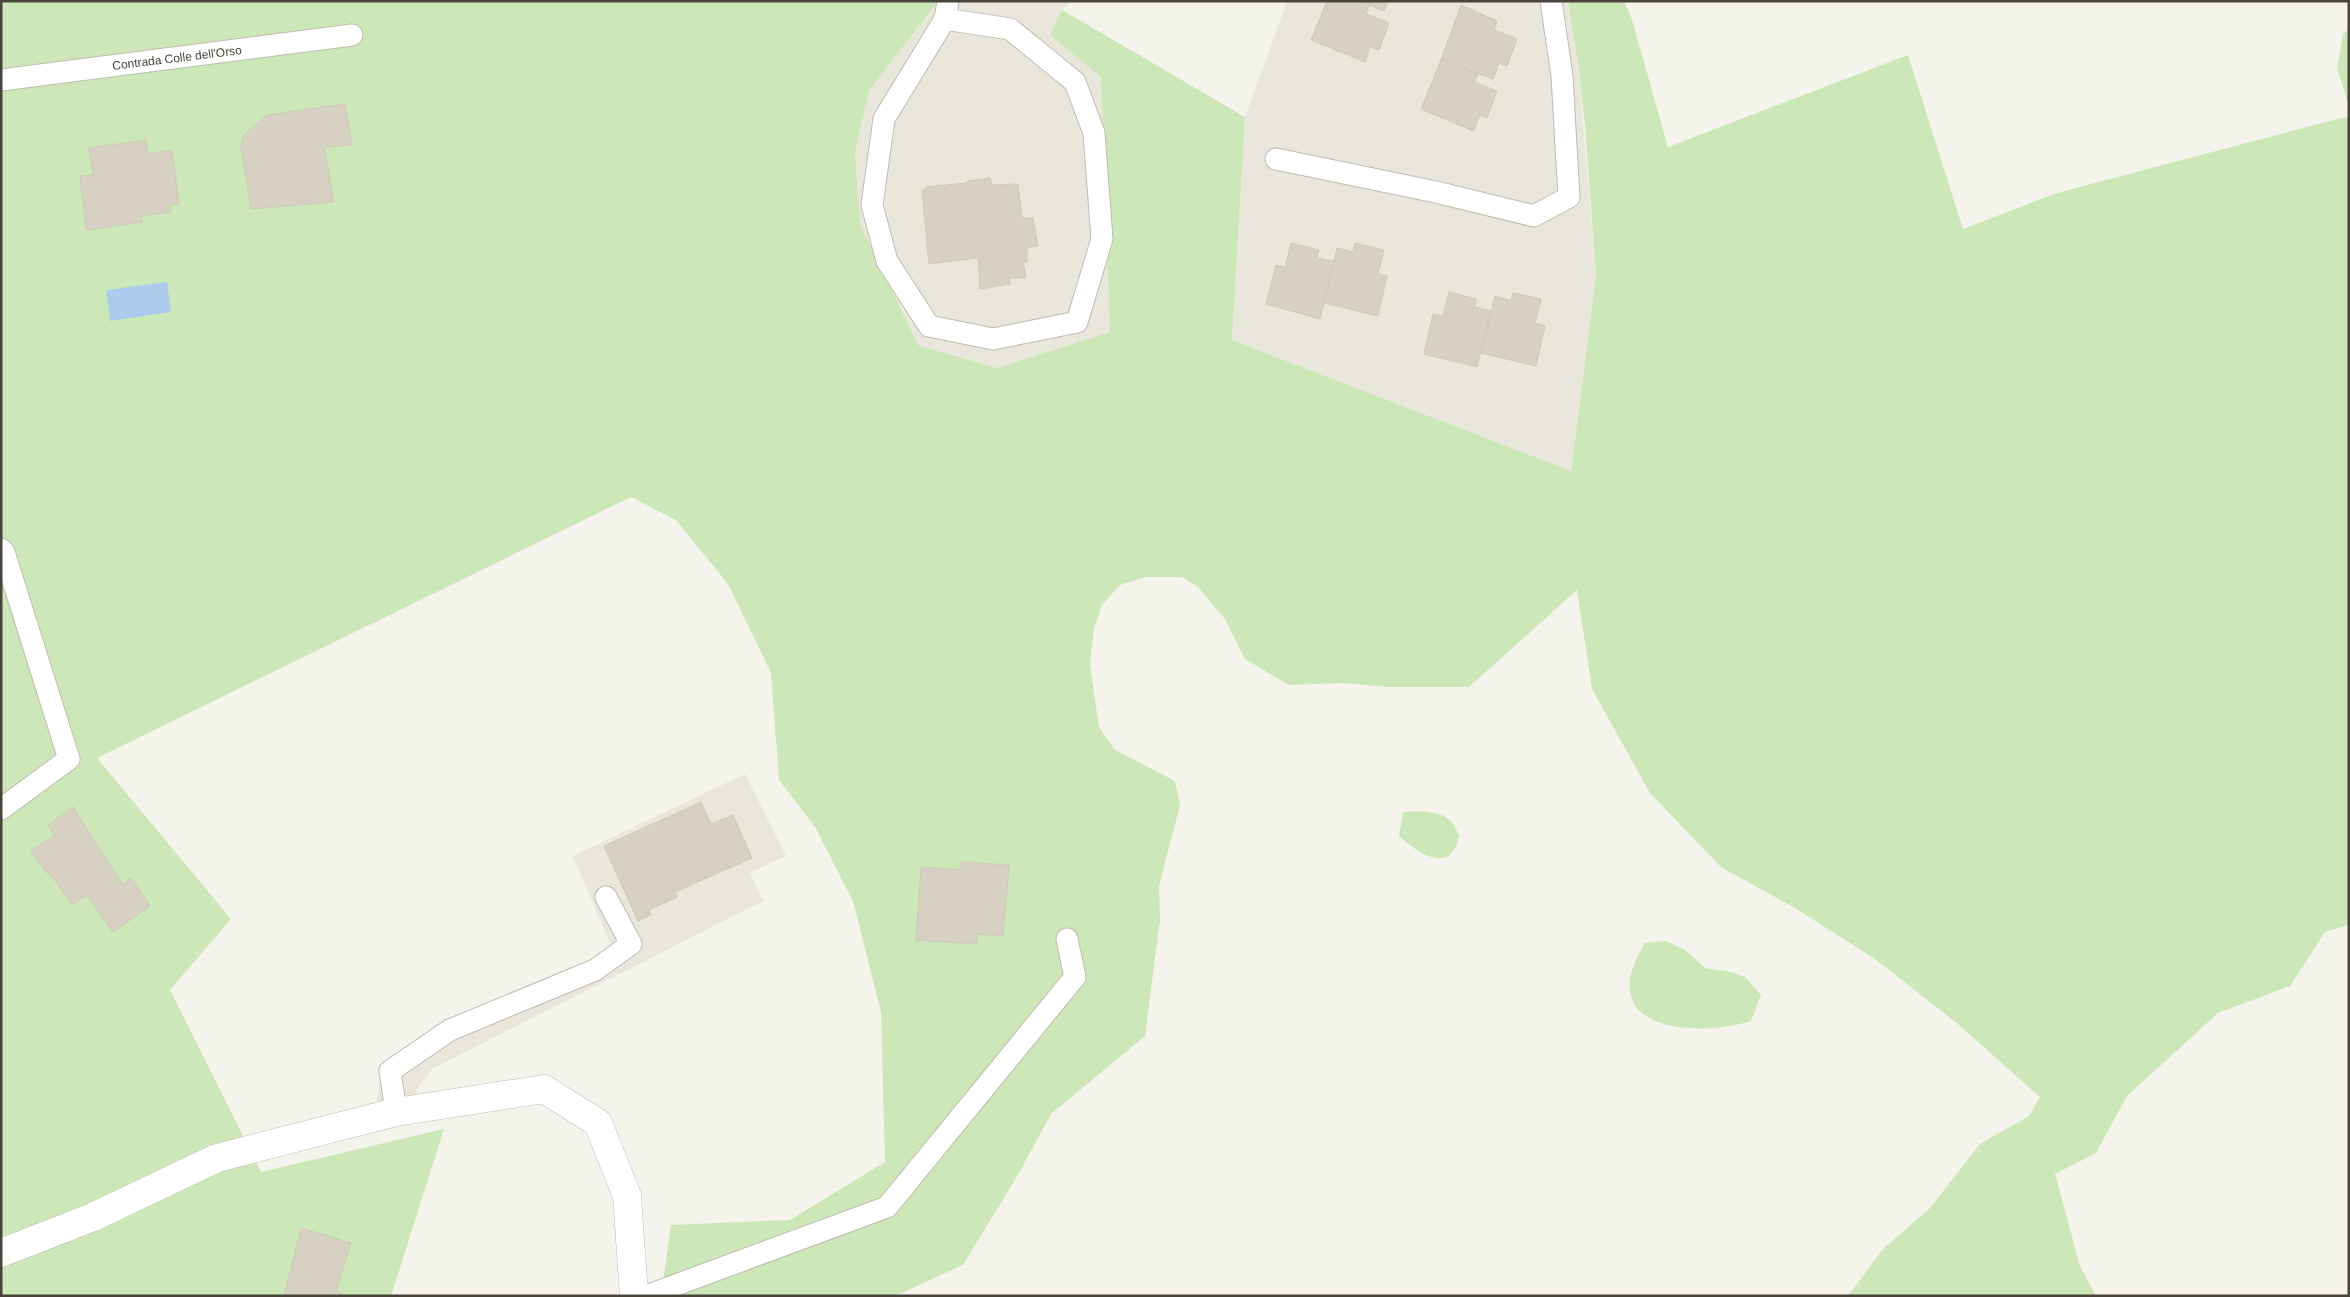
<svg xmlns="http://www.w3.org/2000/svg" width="2350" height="1297" font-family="Arial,sans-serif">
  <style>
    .residential { fill: #e9e6db }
    .green { fill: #cce7b8 }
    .water { fill: #adcced }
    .building { fill: #d6d1c2; stroke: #d1c9b6 }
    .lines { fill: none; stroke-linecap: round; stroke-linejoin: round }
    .service-casing { stroke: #c0bcaf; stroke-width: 23 }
    .minor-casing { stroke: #c0bcaf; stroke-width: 29 }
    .service { stroke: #fff; stroke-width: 21 }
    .minor { stroke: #fff; stroke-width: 28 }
    .labels { text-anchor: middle; stroke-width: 5; stroke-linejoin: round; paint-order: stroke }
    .street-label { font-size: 12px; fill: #4a453a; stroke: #fff }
  </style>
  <rect width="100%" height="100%" fill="#f5f4ec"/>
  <g class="residential">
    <path d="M938,1H1073L1062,10L1050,35L1101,76L1110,332L997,368L918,345L860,224L855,152L869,91Z"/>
    <path d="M1287,1H1579L1578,62L1596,276L1571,471L1232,340L1245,117Z"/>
    <path d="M745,774L786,856L750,873L763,901L432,1069L416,1091L418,1102L376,1106L382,1068L614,952L573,856Z"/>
  </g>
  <g class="green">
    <path d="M1,1H938L869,91L855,152L860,224L918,345L997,368L1110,332L1101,77L1050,35L1062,10L1245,117L1232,340L1571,471L1596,276L1585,126L1578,62L1568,1H1624L1632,20L1668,147L1908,55L1963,229L2057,193L2349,116V925L2325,932L2290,986L2218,1013L2127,1096L2096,1153L2055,1174L2080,1266L2096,1296H1848L1883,1249L1930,1208L1980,1144L2029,1116L2040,1097L1958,1024L1875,959L1795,908L1721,867L1650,793L1592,689L1577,590L1469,687H1388L1342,683L1289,685L1245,659L1225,619L1198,587L1182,577H1146L1120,585L1102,605L1094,628L1090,665L1099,727L1115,750L1175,781L1180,805L1159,886L1160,920L1145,1036L1051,1114L1019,1173L963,1265L895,1296H661L671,1225L790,1220L885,1162L881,1012L853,901L815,827L779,780L771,673L728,584L676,520L631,497L97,758L231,919L170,990L261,1172L444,1129L391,1296H1Z"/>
    <path d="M2349,29V105L2337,69L2343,34Z"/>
    <path d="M1419,811C1441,814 1451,814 1459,836C1451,876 1418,853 1399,836L1403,812Z"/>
    <path d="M1666,941L1685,950L1705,968L1731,972L1745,977L1761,995L1751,1021C1691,1039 1591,1029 1645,943Z"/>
  </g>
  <path class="water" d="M167,282L171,312L110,321L106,290Z"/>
  <g class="building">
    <path d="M1327,1H1359L1369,5L1366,14L1389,23L1379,50L1370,47L1365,62L1311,40Z"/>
    <path d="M1359,1H1388L1384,11Z"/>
    <path d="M1461,5L1497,21L1494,30L1517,39L1507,66L1499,63L1493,79L1441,60Z"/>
    <path d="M1441,60L1478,74L1474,82L1497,91L1487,118L1480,115L1473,131L1421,109Z"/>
    <path d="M345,104L352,145L324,147L334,202L251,209L241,146L244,135L267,115Z"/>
    <path d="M146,140L148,154L172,150L179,204L170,205L171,212L141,216L143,222L86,230L80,176L93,175L89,148Z"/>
    <path d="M990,178L992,185L1018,184L1022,218H1033L1038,246L1027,248V262H1023L1026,278H1009L1010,284L980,289L978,258L929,264L922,190L926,189V187L967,183V181Z"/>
    <path d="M1291,243L1319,250L1317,258L1334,261L1320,319L1266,304L1276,265L1285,267Z"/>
    <path d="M1355,243L1384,250L1378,274L1387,276L1378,316L1324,303L1337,248L1353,252Z"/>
    <path d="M1449,292L1476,299L1475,307L1491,311L1477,367L1424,354L1433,314L1443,316Z"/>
    <path d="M1513,293L1541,299L1535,323L1545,326L1536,366L1481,353L1495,296L1511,301Z"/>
    <path d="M701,802L711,824L733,815L752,858L675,892L677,897L649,910L651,915L638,921L604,846Z"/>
    <path d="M73,807L122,884L131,878L150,906L113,932L87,895L72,905L50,873L48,874L31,851L55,835L48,825Z"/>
    <path d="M961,862L1009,865L1003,936L977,934L976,944L916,940L921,867L961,870Z"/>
    <path d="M301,1228L351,1243L336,1291L348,1296H284Z"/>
  </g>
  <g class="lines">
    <g class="service-casing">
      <g id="service">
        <path d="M945,19L1010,29L1075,82L1094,133L1102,239L1077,322L993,339L929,326L887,261L872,205L884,119L945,19L948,1"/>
        <path d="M1,80L352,35"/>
        <path d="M1276,159L1436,192L1534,216L1569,197L1562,76L1551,1"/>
        <path d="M1,549L4,552L69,759L1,809"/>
        <path d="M396,1112L390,1071L450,1030L595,970L631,944L606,897"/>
        <path d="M646,1296L887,1207L1075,977L1067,939"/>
      </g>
    </g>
    <g class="minor-casing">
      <path id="minor" d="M1,1253L93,1217L217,1158L396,1112L544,1089L598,1123L627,1196L634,1296"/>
    </g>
    <use href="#service" class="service"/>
    <use href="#minor" class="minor"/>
  </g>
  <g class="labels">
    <g class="street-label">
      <text transform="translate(177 58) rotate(-7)" y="4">Contrada Colle dell'Orso</text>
    </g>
  </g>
  <rect width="2350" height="1297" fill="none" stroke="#4a453a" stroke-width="5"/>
</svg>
